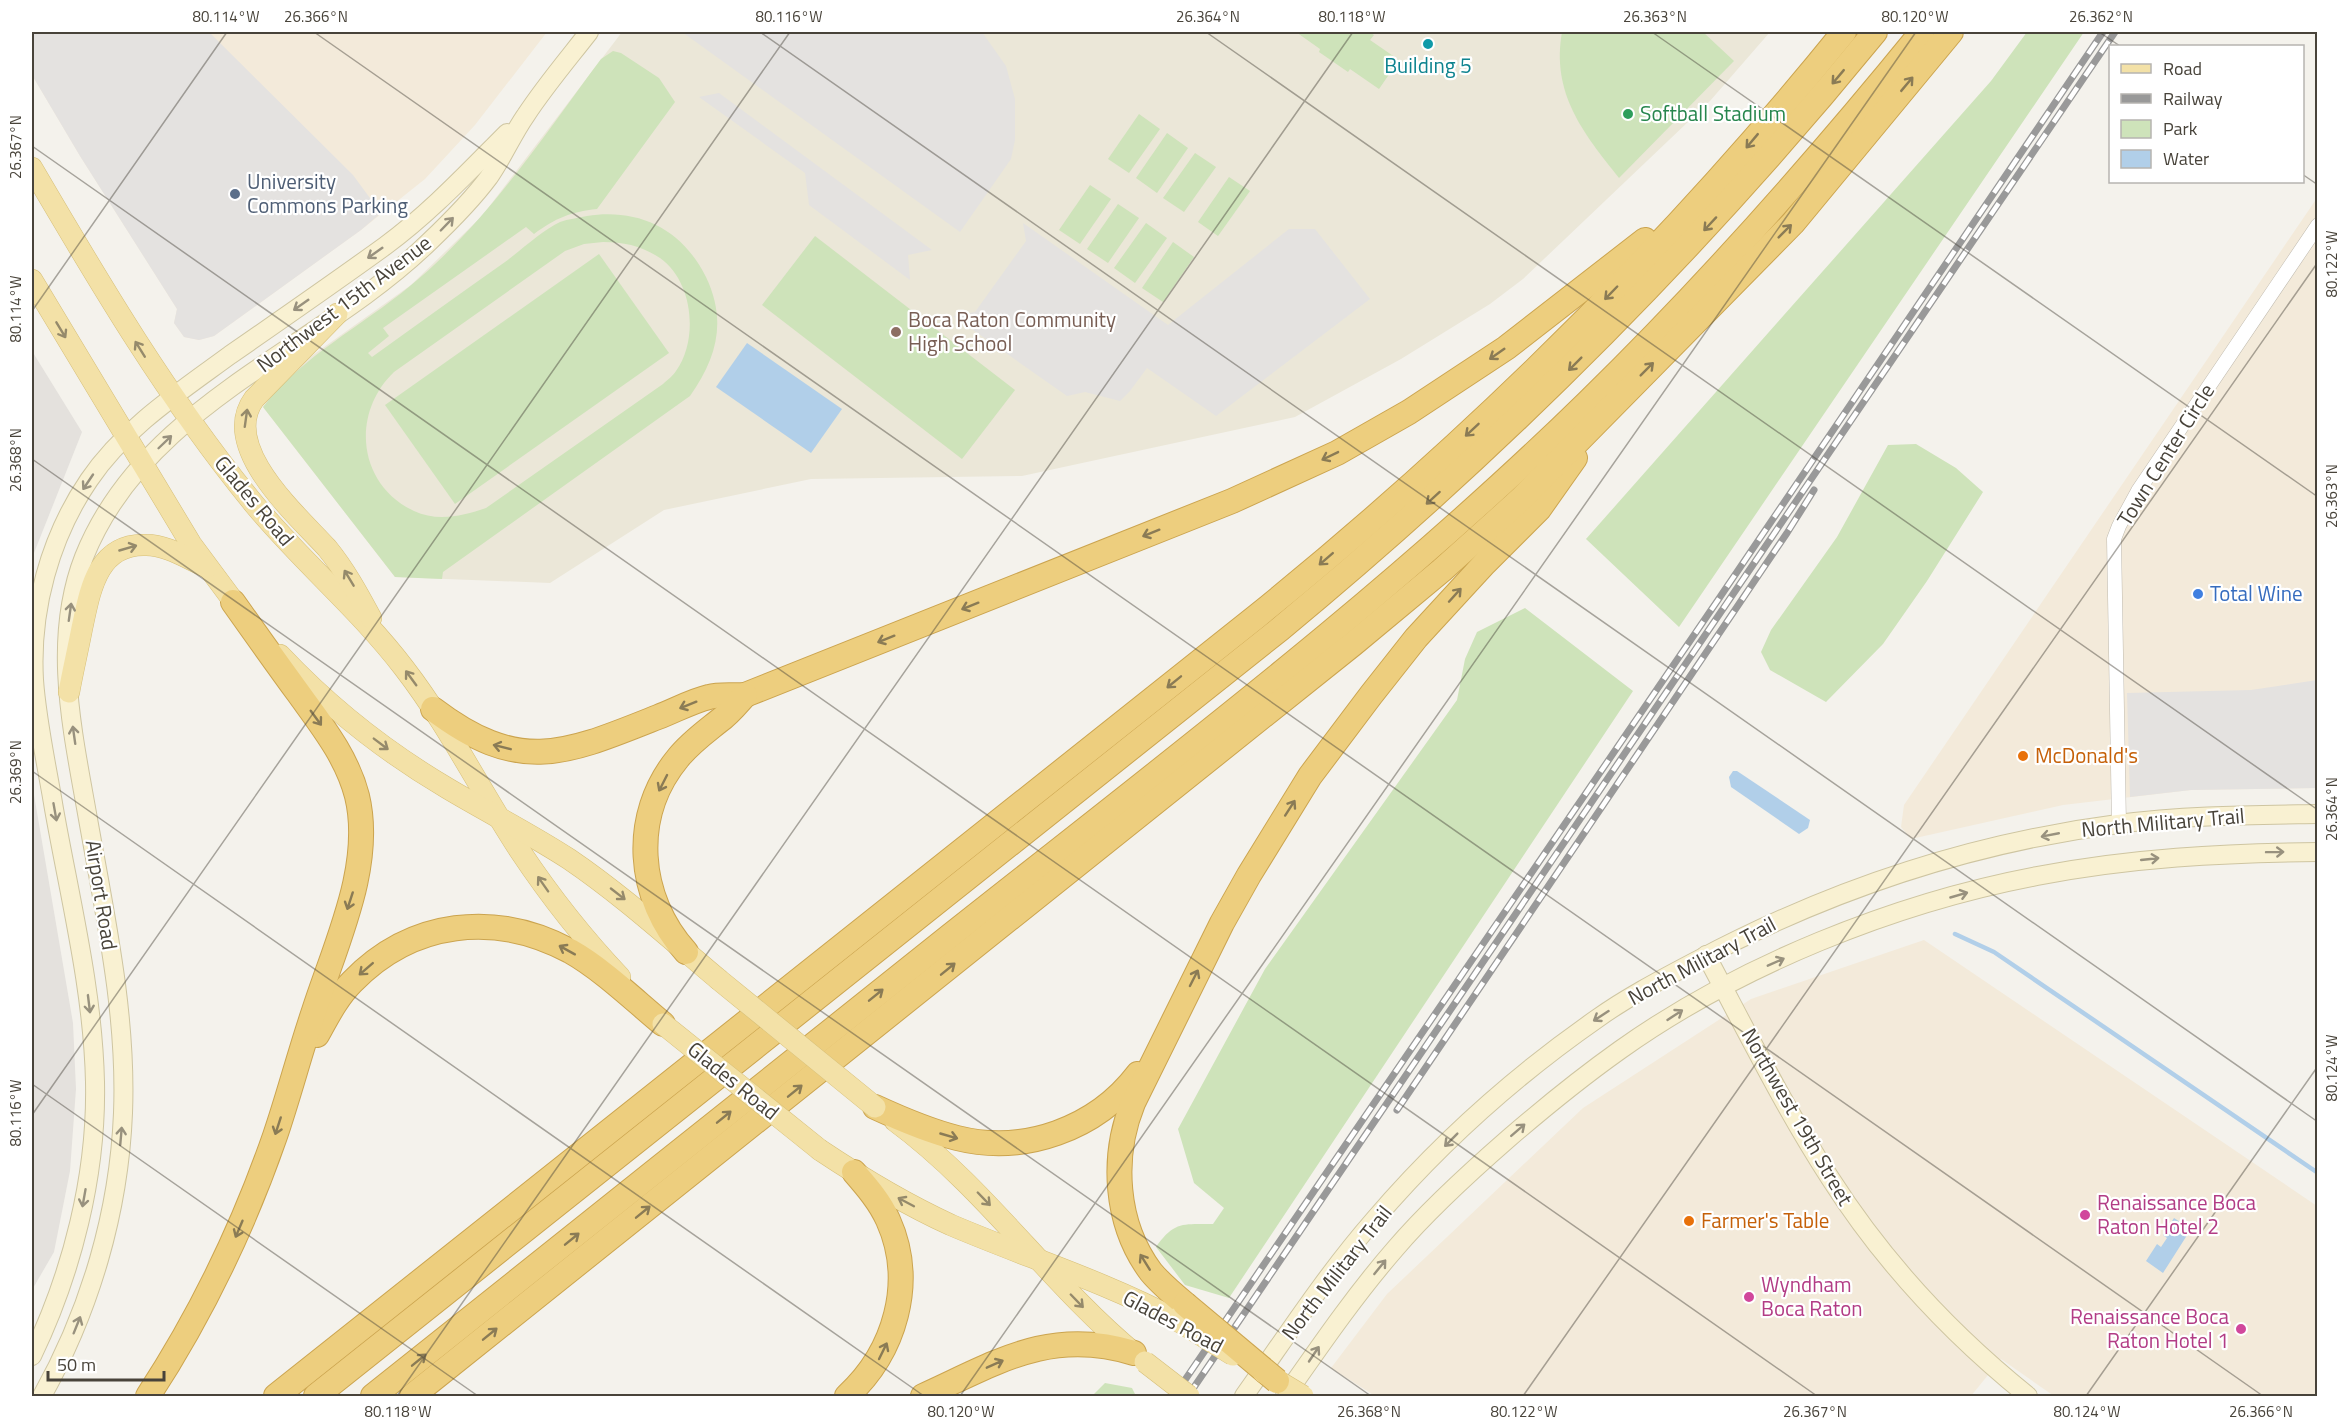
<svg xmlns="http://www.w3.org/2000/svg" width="2349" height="1428" font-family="'Titillium Web',sans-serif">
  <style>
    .commercial { fill: #f3eada }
    .industrial { fill: #e4e1dd }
    .education { fill: #ebe7d8 }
    .green { fill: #cee3ba; fill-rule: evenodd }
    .parking { fill: #e4e2e0 }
    .water { fill: #b1cfe9 }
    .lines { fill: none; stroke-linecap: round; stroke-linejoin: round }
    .stream { stroke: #b1cfe9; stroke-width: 4.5 }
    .street-casing { stroke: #bfbaaf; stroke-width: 15 }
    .secondary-casing { stroke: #cec5a1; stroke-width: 20 }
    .primary-casing { stroke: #d6bf78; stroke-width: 22 }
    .highway-casing { stroke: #cba44f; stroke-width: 26 }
    .street { stroke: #fff; stroke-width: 14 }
    .secondary { stroke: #f9f1d2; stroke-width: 18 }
    .primary { stroke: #f3e1a7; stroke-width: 21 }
    .highway { stroke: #edce7e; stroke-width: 24 }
    .rail-casing { stroke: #999; stroke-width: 7 }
    .rail { stroke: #fff; stroke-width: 4.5; stroke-dasharray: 14; stroke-linecap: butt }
    .primary-bridge-casing { stroke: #d6bf78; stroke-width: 22; stroke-linecap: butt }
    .highway-bridge-casing { stroke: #cba44f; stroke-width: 26; stroke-linecap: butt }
    .primary-bridge { stroke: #f3e1a7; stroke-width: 21 }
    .highway-bridge { stroke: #edce7e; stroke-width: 24 }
    .oneway { stroke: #8a7b55 }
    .oneway2 { stroke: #98917e }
    .oneway3 { stroke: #958a6b }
    .ticks { fill: none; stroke: #48433a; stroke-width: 1.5; stroke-opacity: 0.45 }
    .culture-dot { fill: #0f9aa8; stroke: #fff; stroke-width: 2 }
    .leisure-dot { fill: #2e9e5b; stroke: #fff; stroke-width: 2 }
    .service-dot { fill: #5c6f8a; stroke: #fff; stroke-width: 2 }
    .education-dot { fill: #8d6e63; stroke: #fff; stroke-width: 2 }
    .shop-dot { fill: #3f7fe0; stroke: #fff; stroke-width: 2 }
    .food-dot { fill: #e8710a; stroke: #fff; stroke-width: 2 }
    .hotel-dot { fill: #d1479c; stroke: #fff; stroke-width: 2 }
    .labels { text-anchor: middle; stroke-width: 4.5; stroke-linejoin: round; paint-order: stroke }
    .culture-label { font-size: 21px; fill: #0d838f; stroke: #fff }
    .leisure-label { font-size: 21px; fill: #27864d; stroke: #fff; text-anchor: start }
    .service-label { font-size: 21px; fill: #4e5e75; stroke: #fff; text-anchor: start }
    .street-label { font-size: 21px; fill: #48433a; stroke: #fff }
    .education-label { font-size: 21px; fill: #785e54; stroke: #fff; text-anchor: start }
    .shop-label { font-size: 21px; fill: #366cbe; stroke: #fff; text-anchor: start }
    .food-label { font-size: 21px; fill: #c56008; stroke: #fff; text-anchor: start }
    .hotel-label { font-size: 21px; fill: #b23c85; stroke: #fff; text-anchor: start }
    .neatline { fill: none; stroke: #48433a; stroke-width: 2 }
    .ticks-label { font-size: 15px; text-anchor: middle; fill: #48433a }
  </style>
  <rect width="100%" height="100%" fill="#f4f2ec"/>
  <g class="commercial">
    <path d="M32,32H547L475,125L425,179L361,230L214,336L199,340L184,337L174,323L177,309L80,156L32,75Z"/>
    <path d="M2317,198V788L2191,790L2063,805L1911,839L1901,827L1904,805Z"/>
    <path d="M1924,940L2317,1206V1396H2054L2001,1359L1971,1396H1375L1331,1368L1387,1294L1583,1108L1751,999Z"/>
  </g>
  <g class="industrial">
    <path d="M32,351L82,432L32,558Z"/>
    <path d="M32,783L73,1023L76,1089L70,1171L54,1252L32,1290Z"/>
  </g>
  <path class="education" d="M622,32H1770L1710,101L1523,279L1490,304L1401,359L1295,417L1022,476L811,479L664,510L550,583L395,577L263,407L292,370L411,285L482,216Z"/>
  <g class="green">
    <path d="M1296,32H1369L1374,35L1370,40L1399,60L1379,89L1350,69L1348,72L1319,52L1320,49Z"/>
    <path d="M1562,32H1703L1734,61L1619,178C1583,133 1551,93 1562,32Z"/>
    <path d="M2027,32H2084L1679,627L1586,539L1991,81Z"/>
    <path d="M613,51L621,53L659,78L675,102L597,209C570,212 556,218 534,234L526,227L383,328L389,336L368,353L372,357C416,325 460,294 505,262C520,251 544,229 560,222C568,219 578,218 587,216C639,208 682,229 706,277C727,321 717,358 690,396L443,572L442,579L395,577L263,407C302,356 362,326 410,286C487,223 542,138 601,59ZM603,242C624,242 642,246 660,258C693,281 699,339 676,371C673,376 667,380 663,384L486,508C463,516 437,522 414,511C357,484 351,413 394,372L565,251L584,244Z"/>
    <path d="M1139,114L1160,129L1129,173L1108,159Z"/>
    <path d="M1167,133L1188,148L1157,193L1136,178Z"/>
    <path d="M1195,153L1216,167L1184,212L1163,198Z"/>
    <path d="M1229,177L1250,191L1218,236L1198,222Z"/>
    <path d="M1090,185L1111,199L1080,244L1059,230Z"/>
    <path d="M1118,204L1139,218L1108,263L1087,249Z"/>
    <path d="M1146,223L1167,238L1135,283L1114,268Z"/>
    <path d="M815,236L1015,390L962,459L762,305Z"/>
    <path d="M1173,242L1194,257L1163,302L1142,288Z"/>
    <path d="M599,254L669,353L455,504L385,405Z"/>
    <path d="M1916,444L1956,468L1983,492L1927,581L1883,644L1826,702L1770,670L1761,652L1771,630L1837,537L1888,445Z"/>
    <path d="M1525,608L1633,691L1229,1298L1185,1285L1156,1247C1174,1221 1183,1224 1213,1224L1224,1208L1194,1183L1178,1129L1265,969L1457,700L1465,659L1477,632Z"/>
    <path d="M1105,1383L1132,1388L1136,1396H1092Z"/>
  </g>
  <g class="parking">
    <path d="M32,32H209L353,175L381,213L361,230L214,336L199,340L184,337L174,323L177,309L80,156L32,75Z"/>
    <path d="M682,32H982L1006,66L1015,99V140L1011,159L960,232Z"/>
    <path d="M719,93L932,250L908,255L910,280L809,205L805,173L699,97Z"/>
    <path d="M1023,223L1168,325L1289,229H1315L1370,299L1216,416L1147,368L1130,391L1120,401L1085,392L1067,396L953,316L975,312L1026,241Z"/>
    <path d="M2317,680V788L2191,790L2130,797L2127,693L2251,690Z"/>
  </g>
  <g class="water">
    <path d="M747,343L842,409L811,453L716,387Z"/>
    <path d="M1733,771H1737L1810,820L1808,828L1799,834L1731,787L1729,777Z"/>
    <path d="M2174,1218L2191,1229L2163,1273L2146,1261L2157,1244L2161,1247L2167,1238L2163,1235Z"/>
  </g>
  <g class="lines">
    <path class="stream" d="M1955,934L1994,952L2318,1173"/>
    <g class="street-casing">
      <path id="street" d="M2119,824L2114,539L2119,526L2138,491L2318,225"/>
    </g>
    <g class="secondary-casing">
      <g id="secondary">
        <path d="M1706,955C1746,1030 1784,1107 1830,1178C1883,1261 1951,1334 2028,1396"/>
        <path d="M32,1356C72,1273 97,1175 95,1082C93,990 70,899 54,809C47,766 37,723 34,680C30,610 50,537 89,480C124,428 181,391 230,355C282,319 334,283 385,246C430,213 468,172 507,133"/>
        <path d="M42,1396C90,1310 119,1212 123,1113C127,1015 105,915 88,819C73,733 51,641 84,557C145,404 318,350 429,242C450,222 472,200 489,177C503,157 512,135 526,115C545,86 568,59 589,32"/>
        <path d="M1244,1396C1286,1337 1326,1275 1374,1220C1439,1144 1516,1075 1598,1018C1629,996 1664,978 1698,960C1830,890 1970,843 2118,824C2184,815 2251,815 2318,814"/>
        <path d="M1285,1396C1320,1346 1355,1295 1395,1249C1429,1209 1470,1172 1509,1138C1545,1107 1582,1077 1620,1050C1738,966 1894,903 2037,876C2130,858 2223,853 2318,852"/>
      </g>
    </g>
    <g class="primary-casing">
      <g id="primary">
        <path d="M32,168C100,284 168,399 254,504C301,561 359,609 404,668C448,725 480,790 520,851C550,896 583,938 620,977"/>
        <path d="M32,280L191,544L243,614"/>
        <path d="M337,314L254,399C219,447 297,515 327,548C345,570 358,594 371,618"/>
        <path d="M280,655C328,706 386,752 447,788C487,812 529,833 569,859C622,895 669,938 718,979"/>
        <path d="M69,692C73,670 78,649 82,628C90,591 97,543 146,545C167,545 188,559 207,567"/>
        <path d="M895,1121C986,1188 1049,1283 1135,1354"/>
        <path d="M820,1150C862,1178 905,1204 951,1225C1026,1257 1103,1281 1175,1319"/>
      </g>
    </g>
    <g class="highway-casing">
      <g id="highway">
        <path d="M433,709C520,775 565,754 658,717C674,711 692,701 709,697C720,694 733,696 745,695L1232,501L1337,453L1409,412L1506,348L1645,240"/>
        <path d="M686,952C637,898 630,816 678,758C690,743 704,733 719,721C729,714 737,704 745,695"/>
        <path d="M317,1035C327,1017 337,997 352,982C412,920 495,911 570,951C602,969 634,1000 663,1024"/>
        <path d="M875,1107C901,1119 929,1131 957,1138C1024,1155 1096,1129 1138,1074"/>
        <path d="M1185,1304C1173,1294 1161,1284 1151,1272C1115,1224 1111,1157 1133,1103L1222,923L1249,875L1310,776L1371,695L1416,638L1485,563L1539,509L1575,458"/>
        <path d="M148,1396C201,1315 243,1228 275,1136C289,1095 300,1052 314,1011C335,945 374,866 357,796C347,757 322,726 299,694C277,664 255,633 233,602"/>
        <path d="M276,1396L1256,617C1471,443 1670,247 1844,32"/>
        <path d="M316,1396L1280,629C1498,449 1697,250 1875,32"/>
        <path d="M373,1396C566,1243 757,1089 950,936C1167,764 1390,596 1588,402C1707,286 1817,161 1922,32"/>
        <path d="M412,1396L1353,644L1442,570L1522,498L1793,223L1951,32"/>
        <path d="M847,1396C895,1352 916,1282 888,1220C880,1202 867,1187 854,1172"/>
        <path d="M923,1396C996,1363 1050,1327 1134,1353"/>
      </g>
    </g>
    <use href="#street" class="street"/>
    <use href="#secondary" class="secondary"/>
    <use href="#primary" class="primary"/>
    <use href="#highway" class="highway"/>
    <g class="rail-casing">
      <g id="rail">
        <path d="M1397,1110L1787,533L1814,490"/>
        <path d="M1174,1396L1720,597L2103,32"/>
        <path d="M1188,1396L2115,32"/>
      </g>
    </g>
    <use href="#rail" class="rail"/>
    <g class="primary-bridge-casing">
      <g id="primary-bridge">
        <path d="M718,979L875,1107"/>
        <path d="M663,1024L820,1150"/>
        <path d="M1175,1319L1233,1355"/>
        <path d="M1145,1362L1189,1396"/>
        <path d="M1263,1372L1303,1396"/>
      </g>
    </g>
    <g class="highway-bridge-casing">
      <path id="highway-bridge" d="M1185,1304L1277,1381"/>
    </g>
    <use href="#primary-bridge" class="primary-bridge"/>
    <use href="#highway-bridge" class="highway-bridge"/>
  </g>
  <defs><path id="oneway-shaft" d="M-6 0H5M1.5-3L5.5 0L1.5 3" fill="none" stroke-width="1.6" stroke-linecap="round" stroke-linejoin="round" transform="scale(1.5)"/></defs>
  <g class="oneway">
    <use href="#oneway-shaft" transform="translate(1838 77) rotate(130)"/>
    <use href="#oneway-shaft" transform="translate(1907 84) rotate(-50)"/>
    <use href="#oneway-shaft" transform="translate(1752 141) rotate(130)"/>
    <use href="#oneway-shaft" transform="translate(1710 224) rotate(133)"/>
    <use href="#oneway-shaft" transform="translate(1785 231) rotate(-45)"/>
    <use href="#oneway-shaft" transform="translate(1611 293) rotate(134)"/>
    <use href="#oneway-shaft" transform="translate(1497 354) rotate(145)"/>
    <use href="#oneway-shaft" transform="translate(1575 364) rotate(135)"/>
    <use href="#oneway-shaft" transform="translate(1647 369) rotate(-45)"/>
    <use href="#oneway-shaft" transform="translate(1472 430) rotate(137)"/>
    <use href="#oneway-shaft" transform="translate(1330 456) rotate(154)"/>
    <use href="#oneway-shaft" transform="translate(1433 498) rotate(138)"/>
    <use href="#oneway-shaft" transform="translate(1151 533) rotate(158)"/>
    <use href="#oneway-shaft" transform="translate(1326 559) rotate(139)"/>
    <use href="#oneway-shaft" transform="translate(1455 595) rotate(-48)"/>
    <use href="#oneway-shaft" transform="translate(970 606) rotate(158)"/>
    <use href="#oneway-shaft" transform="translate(886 639) rotate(158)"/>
    <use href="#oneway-shaft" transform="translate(1174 682) rotate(141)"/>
    <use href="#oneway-shaft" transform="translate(688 705) rotate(158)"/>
    <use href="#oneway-shaft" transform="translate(316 718) rotate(54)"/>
    <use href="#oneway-shaft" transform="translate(502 747) rotate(-166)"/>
    <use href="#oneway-shaft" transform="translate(663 783) rotate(117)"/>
    <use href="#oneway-shaft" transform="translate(1290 808) rotate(-57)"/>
    <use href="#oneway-shaft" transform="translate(350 901) rotate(108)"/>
    <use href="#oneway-shaft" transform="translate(567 950) rotate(-151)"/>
    <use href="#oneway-shaft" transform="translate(366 969) rotate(139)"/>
    <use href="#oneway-shaft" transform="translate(948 969) rotate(-39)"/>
    <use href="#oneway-shaft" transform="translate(1194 978) rotate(-63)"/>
    <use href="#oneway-shaft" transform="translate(876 995) rotate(-39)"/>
    <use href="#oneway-shaft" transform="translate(795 1091) rotate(-39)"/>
    <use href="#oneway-shaft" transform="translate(724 1117) rotate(-39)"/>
    <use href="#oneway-shaft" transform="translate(278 1126) rotate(108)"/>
    <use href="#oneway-shaft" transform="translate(949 1136) rotate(16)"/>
    <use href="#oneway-shaft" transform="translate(643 1212) rotate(-39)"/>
    <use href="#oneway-shaft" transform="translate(239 1229) rotate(113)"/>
    <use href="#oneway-shaft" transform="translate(572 1239) rotate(-39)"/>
    <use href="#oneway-shaft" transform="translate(1145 1262) rotate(-122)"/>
    <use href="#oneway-shaft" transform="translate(490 1334) rotate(-39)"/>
    <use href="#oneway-shaft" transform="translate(883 1351) rotate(-64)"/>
    <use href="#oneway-shaft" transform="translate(419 1360) rotate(-39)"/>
    <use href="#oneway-shaft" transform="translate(995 1364) rotate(-24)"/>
  </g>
  <g class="oneway2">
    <use href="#oneway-shaft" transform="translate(447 224) rotate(-46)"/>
    <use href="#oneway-shaft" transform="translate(375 253) rotate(145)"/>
    <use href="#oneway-shaft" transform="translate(301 305) rotate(145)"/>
    <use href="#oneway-shaft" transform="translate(165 442) rotate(-44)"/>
    <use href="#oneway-shaft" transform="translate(88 482) rotate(124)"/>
    <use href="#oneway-shaft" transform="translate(70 612) rotate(-82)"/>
    <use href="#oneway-shaft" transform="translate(74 735) rotate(-98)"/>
    <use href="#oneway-shaft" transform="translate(55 812) rotate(80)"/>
    <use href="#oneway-shaft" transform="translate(2050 835) rotate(169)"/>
    <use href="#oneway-shaft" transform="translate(2275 852) rotate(-1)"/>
    <use href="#oneway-shaft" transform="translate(2150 859) rotate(-6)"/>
    <use href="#oneway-shaft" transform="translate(1959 895) rotate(-16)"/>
    <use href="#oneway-shaft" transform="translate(1776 962) rotate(-24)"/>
    <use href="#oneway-shaft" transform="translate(89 1004) rotate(83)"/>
    <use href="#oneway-shaft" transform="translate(1675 1015) rotate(-33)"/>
    <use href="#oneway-shaft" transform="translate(1601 1016) rotate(147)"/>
    <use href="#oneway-shaft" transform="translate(1518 1130) rotate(-41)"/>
    <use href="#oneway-shaft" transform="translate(121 1136) rotate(-85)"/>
    <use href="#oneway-shaft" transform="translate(1451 1140) rotate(135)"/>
    <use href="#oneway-shaft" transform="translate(84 1198) rotate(100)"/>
    <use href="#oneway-shaft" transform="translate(1380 1267) rotate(-51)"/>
    <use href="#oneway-shaft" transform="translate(77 1325) rotate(-68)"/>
    <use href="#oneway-shaft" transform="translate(1314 1354) rotate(-56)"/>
  </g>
  <g class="oneway3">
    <use href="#oneway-shaft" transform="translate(61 330) rotate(59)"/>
    <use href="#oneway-shaft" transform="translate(140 349) rotate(-122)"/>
    <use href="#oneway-shaft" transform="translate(246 418) rotate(-82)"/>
    <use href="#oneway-shaft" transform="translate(128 548) rotate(-16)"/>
    <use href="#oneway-shaft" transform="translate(349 578) rotate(-121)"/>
    <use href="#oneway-shaft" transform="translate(411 678) rotate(-126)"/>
    <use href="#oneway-shaft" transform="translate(381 744) rotate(37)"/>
    <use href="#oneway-shaft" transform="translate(543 884) rotate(-125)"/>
    <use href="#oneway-shaft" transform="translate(618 894) rotate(38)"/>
    <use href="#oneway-shaft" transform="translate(984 1199) rotate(46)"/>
    <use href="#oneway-shaft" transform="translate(906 1202) rotate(-152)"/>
    <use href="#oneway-shaft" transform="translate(1077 1301) rotate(46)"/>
  </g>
  <path class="ticks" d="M314,32L2263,1396M760,32L2318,1122M1206,32L2318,810M1652,32L2318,497M2099,32L2120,46M32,146L1817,1396M2302,174L2318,185M32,311L227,32M32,459L1371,1396M32,771L924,1396M32,1084L478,1396M32,1115L790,32M397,1396L1353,32M960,1396L1916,32M1523,1396L2318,262M2086,1396L2318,1066"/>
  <circle class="culture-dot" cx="1428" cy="44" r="6"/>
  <circle class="leisure-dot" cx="1628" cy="114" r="6"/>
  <circle class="service-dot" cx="235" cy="194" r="6"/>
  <circle class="education-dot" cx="896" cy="332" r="6"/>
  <circle class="shop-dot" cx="2198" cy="594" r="6"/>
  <g class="food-dot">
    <circle cx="2023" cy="756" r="6"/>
    <circle cx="1689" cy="1221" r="6"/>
  </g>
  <g class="hotel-dot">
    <circle cx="2085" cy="1215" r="6"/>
    <circle cx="1749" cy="1297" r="6"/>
    <circle cx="2241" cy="1329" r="6"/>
  </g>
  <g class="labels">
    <g class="culture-label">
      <text x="1428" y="73">Building 5</text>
    </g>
    <g class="leisure-label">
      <text x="1640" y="121">Softball Stadium</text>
    </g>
    <g class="service-label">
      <text x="247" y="189">University<tspan x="247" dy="24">Commons Parking</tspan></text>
    </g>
    <g class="street-label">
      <text transform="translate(344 304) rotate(-37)" y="7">Northwest 15th Avenue</text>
      <text transform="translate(2166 455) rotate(-58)" y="7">Town Center Circle</text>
      <text transform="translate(254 501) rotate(50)" y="7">Glades Road</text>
      <text transform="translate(2163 823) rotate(-5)" y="7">North Military Trail</text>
      <text transform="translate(101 895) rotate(81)" y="7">Airport Road</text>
      <text transform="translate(1702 961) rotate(-28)" y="7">North Military Trail</text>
      <text transform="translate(733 1081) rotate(39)" y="7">Glades Road</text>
      <text transform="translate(1797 1117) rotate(60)" y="7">Northwest 19th Street</text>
      <text transform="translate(1337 1273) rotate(-52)" y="7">North Military Trail</text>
      <text transform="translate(1173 1322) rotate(28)" y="7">Glades Road</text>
    </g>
    <g class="education-label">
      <text x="908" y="327">Boca Raton Community<tspan x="908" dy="24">High School</tspan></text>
    </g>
    <g class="shop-label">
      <text x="2210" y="601">Total Wine</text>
    </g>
    <g class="food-label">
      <text x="2035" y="763">McDonald's</text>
      <text x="1701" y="1228">Farmer's Table</text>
    </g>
    <g class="hotel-label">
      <text x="2097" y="1210">Renaissance Boca<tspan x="2097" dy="24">Raton Hotel 2</tspan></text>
      <text x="1761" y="1292">Wyndham<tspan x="1761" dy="24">Boca Raton</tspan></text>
      <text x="2229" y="1324" text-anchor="end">Renaissance Boca<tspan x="2229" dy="24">Raton Hotel 1</tspan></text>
    </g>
  </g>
  <rect width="2349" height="1428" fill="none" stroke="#ffffff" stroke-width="66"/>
  <rect x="2109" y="45" width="195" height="138" fill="#ffffff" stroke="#b6b4b0" stroke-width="1.5"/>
  <rect x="2121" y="64" width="30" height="9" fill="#f3e1a7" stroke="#b6b4b0" stroke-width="1.5"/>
  <text x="2163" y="75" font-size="18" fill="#48433a">Road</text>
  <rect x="2121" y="94" width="30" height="9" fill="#999999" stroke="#b6b4b0" stroke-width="1.5"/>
  <text x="2163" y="105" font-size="18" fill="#48433a">Railway</text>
  <rect x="2121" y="120" width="30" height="18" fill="#cee3ba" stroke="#b6b4b0" stroke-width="1.5"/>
  <text x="2163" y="135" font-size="18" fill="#48433a">Park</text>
  <rect x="2121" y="150" width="30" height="18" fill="#b1cfe9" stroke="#b6b4b0" stroke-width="1.5"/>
  <text x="2163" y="165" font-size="18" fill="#48433a">Water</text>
  <path d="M48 1371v9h116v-9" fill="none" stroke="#48433a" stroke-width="3"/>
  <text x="57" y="1371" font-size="18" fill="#48433a" stroke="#ffffff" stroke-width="4.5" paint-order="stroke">50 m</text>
  <rect x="33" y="33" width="2283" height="1362" class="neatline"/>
  <g class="ticks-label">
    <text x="226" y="22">80.114°W</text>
    <text x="316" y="22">26.366°N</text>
    <text x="789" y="22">80.116°W</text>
    <text x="1208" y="22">26.364°N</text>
    <text x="1352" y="22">80.118°W</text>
    <text x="1655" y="22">26.363°N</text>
    <text x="1915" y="22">80.120°W</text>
    <text x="2101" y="22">26.362°N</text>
    <text transform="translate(16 147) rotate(-90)" y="5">26.367°N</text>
    <text transform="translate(2332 264) rotate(-90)" y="5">80.122°W</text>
    <text transform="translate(16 309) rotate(-90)" y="5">80.114°W</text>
    <text transform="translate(16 460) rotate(-90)" y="5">26.368°N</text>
    <text transform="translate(2332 496) rotate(-90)" y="5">26.363°N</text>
    <text transform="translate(16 772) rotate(-90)" y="5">26.369°N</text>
    <text transform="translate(2332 809) rotate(-90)" y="5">26.364°N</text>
    <text transform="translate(2332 1068) rotate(-90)" y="5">80.124°W</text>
    <text transform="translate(16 1113) rotate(-90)" y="5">80.116°W</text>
    <text x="398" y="1417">80.118°W</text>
    <text x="961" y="1417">80.120°W</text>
    <text x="1369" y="1417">26.368°N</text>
    <text x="1524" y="1417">80.122°W</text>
    <text x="1815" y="1417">26.367°N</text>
    <text x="2087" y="1417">80.124°W</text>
    <text x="2261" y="1417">26.366°N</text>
  </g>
</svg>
